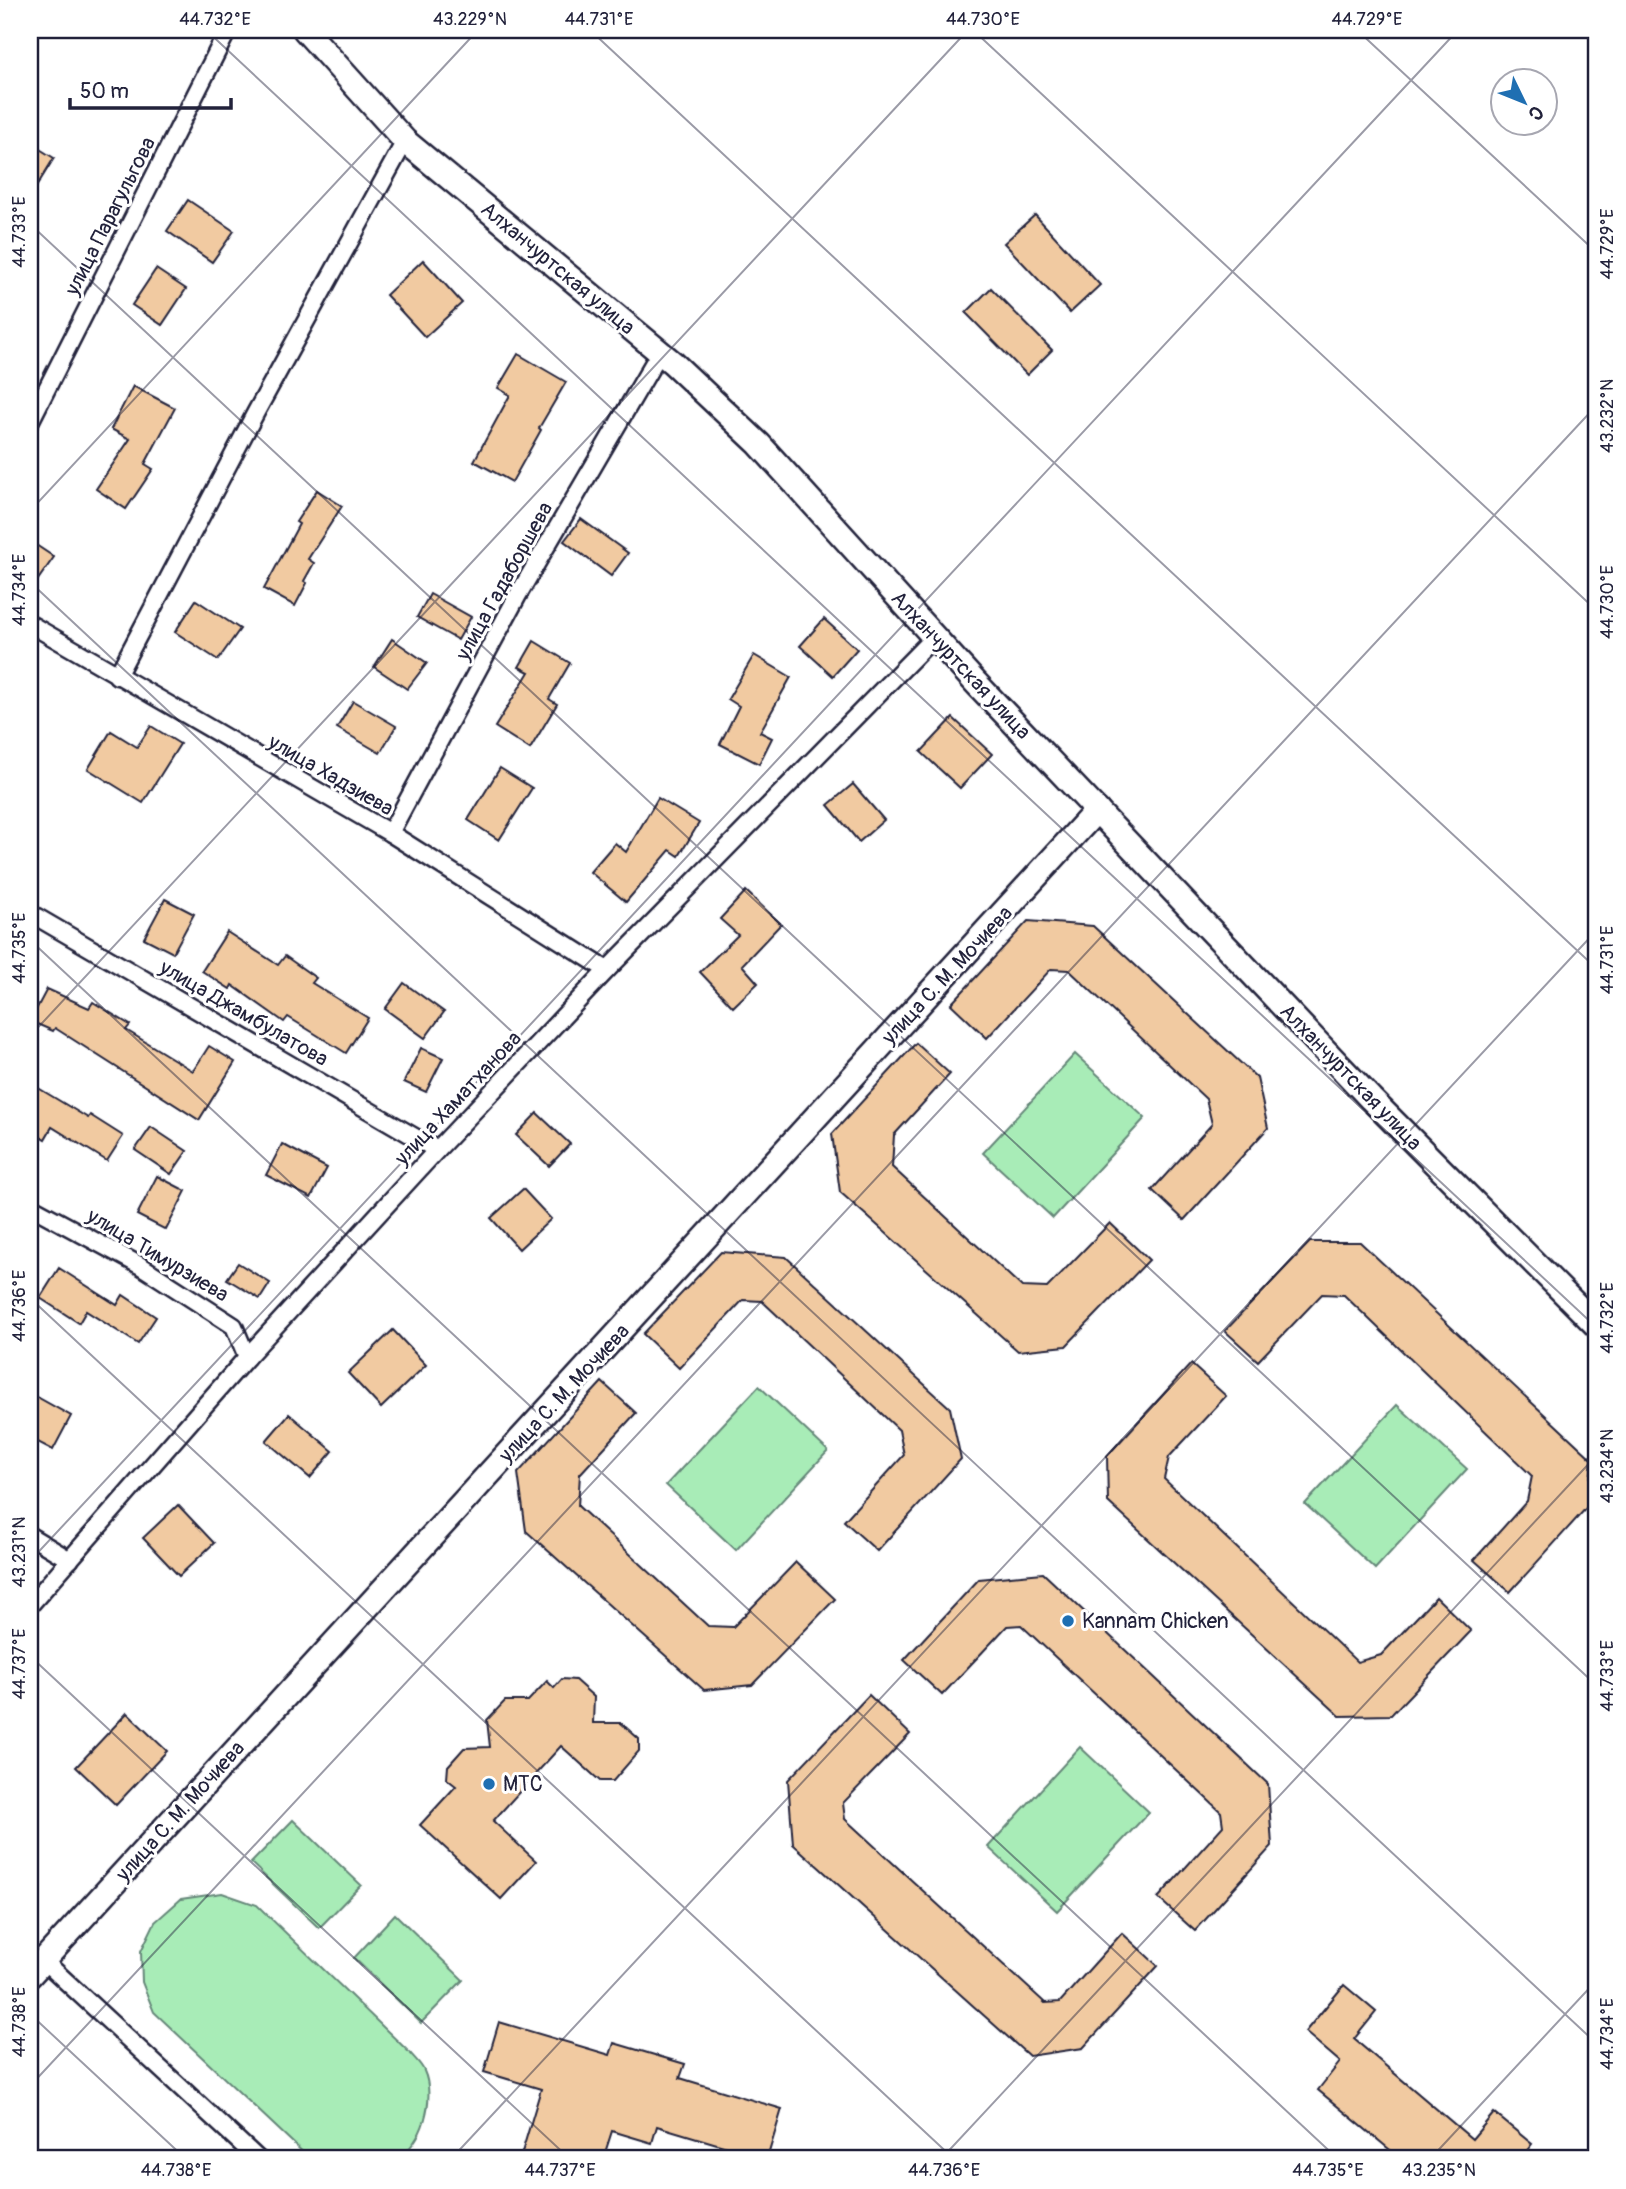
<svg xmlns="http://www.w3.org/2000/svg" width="1626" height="2189" font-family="Pangolin,sans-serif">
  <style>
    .green { fill: #a8ecb7; stroke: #658779; stroke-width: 2 }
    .building { fill: #f1caa1; stroke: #22223b; stroke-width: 2 }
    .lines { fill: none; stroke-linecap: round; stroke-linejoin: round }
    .street-casing { stroke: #22223b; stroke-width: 21 }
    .secondary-casing { stroke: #22223b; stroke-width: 28 }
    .street { stroke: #fff; stroke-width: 16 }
    .secondary { stroke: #fff; stroke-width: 23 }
    .ticks { fill: none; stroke: #22223b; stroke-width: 2; stroke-opacity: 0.45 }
    .poi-dot { fill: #1f6fb2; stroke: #fff; stroke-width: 2.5 }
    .labels { text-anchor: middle; stroke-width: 6; stroke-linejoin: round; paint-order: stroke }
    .street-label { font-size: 21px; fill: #22223b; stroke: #fff }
    .poi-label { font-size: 21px; fill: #22223b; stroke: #fff; text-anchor: start }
    .neatline { fill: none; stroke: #22223b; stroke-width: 2.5 }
    .ticks-label { font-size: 18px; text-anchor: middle; fill: #22223b }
  </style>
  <rect width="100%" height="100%" fill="#fff"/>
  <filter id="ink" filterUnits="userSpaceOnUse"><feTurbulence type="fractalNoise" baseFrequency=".0143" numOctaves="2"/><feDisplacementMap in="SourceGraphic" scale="14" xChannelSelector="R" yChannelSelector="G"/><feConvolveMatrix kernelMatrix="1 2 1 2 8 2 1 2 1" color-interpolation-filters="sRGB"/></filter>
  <g filter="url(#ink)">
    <g class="green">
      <path d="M1075,1054L1145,1118L1053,1218L983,1153Z"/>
      <path d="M759,1386L828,1451L736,1550L666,1485Z"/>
      <path d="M1397,1405L1467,1469L1375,1569L1305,1504Z"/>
      <path d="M1080,1747L1149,1812L1057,1911L988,1847Z"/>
      <path d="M293,1820L361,1885L319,1928L251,1863Z"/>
      <path d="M222,1893L257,1905L411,2054C415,2059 422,2065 424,2071C436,2097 423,2146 396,2158C389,2162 319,2160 309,2158L154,2012L142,1982L141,1951L155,1922L181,1899Z"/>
      <path d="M395,1914L463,1980L421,2023L354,1958Z"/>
    </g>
    <g class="building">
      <path d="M30,143L54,158L30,197Z"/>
      <path d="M188,200L234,231L212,262L167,231Z"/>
      <path d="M1035,215L1100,285L1070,313L1004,243Z"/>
      <path d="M423,260L462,303L425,337L386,295Z"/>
      <path d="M156,269L186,289L162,325L132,305Z"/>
      <path d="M991,288L1052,350L1027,375L966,313Z"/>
      <path d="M518,354L566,382L539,428L541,430L512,482L474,461L510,395L498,388Z"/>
      <path d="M133,386L175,408L145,464L153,469L126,509L96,489L130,439L111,429Z"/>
      <path d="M317,490L342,506L308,559L314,563L304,581L307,583L295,606L264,589L299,524L296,522Z"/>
      <path d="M581,519L628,553L611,576L564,541Z"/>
      <path d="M30,541L54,557L30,591Z"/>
      <path d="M430,594L471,617L458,640L417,617Z"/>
      <path d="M196,600L240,629L218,660L175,632Z"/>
      <path d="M824,619L857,649L833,676L800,646Z"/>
      <path d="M392,639L427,663L407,689L374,667Z"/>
      <path d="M534,641L570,663L549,699L557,704L530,749L495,727L529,672L519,667Z"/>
      <path d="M754,655L791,677L760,732L772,738L759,764L720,744L739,706L728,699Z"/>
      <path d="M353,701L396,726L380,753L337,728Z"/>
      <path d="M953,718L992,754L960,788L921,752Z"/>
      <path d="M151,726L180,744L143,803L88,769L111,731L137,747Z"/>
      <path d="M500,768L532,788L499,840L468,820Z"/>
      <path d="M853,784L884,820L859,842L828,805Z"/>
      <path d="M658,798L699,823L679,856L670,850L626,902L590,872L615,843L626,852Z"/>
      <path d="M746,891L781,924L742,965L758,983L733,1007L700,972L738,935L720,919Z"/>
      <path d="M165,899L194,914L173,953L144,938Z"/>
      <path d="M1028,921L1093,926L1257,1078L1268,1128L1184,1220L1152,1190L1212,1124L1206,1099L1069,970L1051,969L987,1038L951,1004Z"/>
      <path d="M227,932L278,965L285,956L316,978L312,983L368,1018L346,1053L288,1017L284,1022L232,985L230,989L202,971Z"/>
      <path d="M404,983L444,1012L425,1038L385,1009Z"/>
      <path d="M47,989L89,1008L93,1002L130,1025L126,1030L193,1071L209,1046L235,1062L199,1120L55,1028L53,1031L30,1021Z"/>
      <path d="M916,1043L950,1074L894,1135L892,1167L1022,1287L1047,1288L1110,1223L1149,1260L1066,1346L1018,1351L840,1192L832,1134Z"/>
      <path d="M421,1048L443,1058L426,1092L404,1082Z"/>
      <path d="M30,1083L88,1118L90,1115L123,1136L107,1161L52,1127L45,1139L30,1130Z"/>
      <path d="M537,1113L570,1144L549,1166L516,1135Z"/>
      <path d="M151,1127L187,1151L171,1174L135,1150Z"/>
      <path d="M282,1144L327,1168L311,1198L266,1175Z"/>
      <path d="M157,1176L186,1191L166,1230L137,1215Z"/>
      <path d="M523,1189L551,1219L519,1249L491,1218Z"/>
      <path d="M1310,1242H1360L1592,1459L1588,1506L1510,1592L1474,1560L1527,1501L1532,1476L1344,1295L1322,1294L1258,1361L1225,1331Z"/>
      <path d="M721,1252L786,1257L950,1408L961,1459L877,1551L844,1521L904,1455L899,1430L762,1301L743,1300L679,1368L643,1334Z"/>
      <path d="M238,1263L270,1283L260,1299L227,1279Z"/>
      <path d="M59,1268L117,1305L123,1295L156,1317L138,1344L86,1311L79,1323L40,1298Z"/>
      <path d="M393,1330L426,1365L381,1408L348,1373Z"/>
      <path d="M1191,1364L1226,1396L1169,1457L1164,1479L1357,1662L1381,1655L1436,1597L1471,1631L1391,1715L1340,1716L1108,1502L1107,1456Z"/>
      <path d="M602,1382L636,1413L580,1474L578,1506L708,1626L733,1627L796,1562L835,1599L752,1685L704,1690L526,1531L518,1473Z"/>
      <path d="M30,1393L71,1416L53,1450L30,1438Z"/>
      <path d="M289,1414L333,1451L310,1478L266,1441Z"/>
      <path d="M178,1505L214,1543L179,1576L143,1538Z"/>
      <path d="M1043,1573L1268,1784L1272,1846L1195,1931L1158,1898L1223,1826L1221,1812L1021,1625L1007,1626L942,1695L904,1660L979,1579Z"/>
      <path d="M562,1679L575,1680L594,1697L593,1723H621L639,1739V1751L613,1781H600L561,1746L493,1821L536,1861L501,1899L420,1825L456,1786L447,1779L448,1766L464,1748L490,1747L487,1720L505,1701H528L547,1681L554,1688Z"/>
      <path d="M869,1695L910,1734L843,1803L845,1819L1045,2003L1060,2002L1122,1933L1158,1966L1083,2048L1029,2056L793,1844L788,1780Z"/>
      <path d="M127,1713L167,1751L116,1805L76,1767Z"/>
      <path d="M1344,1985L1376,2012L1354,2039L1472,2139L1494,2113L1532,2144L1520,2159H1401L1318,2090L1340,2062L1305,2032Z"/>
      <path d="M499,2022L610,2055L614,2043L685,2064L680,2078L782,2109L767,2159L657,2126L652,2143L612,2131L603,2159H520L541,2089L484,2072Z"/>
    </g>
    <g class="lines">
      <g class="street-casing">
        <g id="street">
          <path d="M30,422L228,30"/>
          <path d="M30,624L390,833L607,970"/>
          <path d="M117,676L256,412L405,141"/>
          <path d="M390,833L518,595L660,352"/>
          <path d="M30,913L437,1150"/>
          <path d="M30,1206L141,1266L234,1326L247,1357"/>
          <path d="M30,1536L70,1560"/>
          <path d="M30,1605L247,1357L437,1150L607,970L934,637"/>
          <path d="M43,1960L258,2159"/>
        </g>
      </g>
      <g class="secondary-casing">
        <g id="secondary">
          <path d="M305,30L405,141L673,363L759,444L976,683L1371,1099L1596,1325"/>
          <path d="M30,1975L1097,810"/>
        </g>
      </g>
      <use href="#street" class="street"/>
      <use href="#secondary" class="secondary"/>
    </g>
  </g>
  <path class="ticks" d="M206,30L1596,1327M590,30L1596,968M973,30L1596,610M1357,30L1596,252M30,224L1596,1685M30,511L478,30M30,582L1596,2043M30,940L1338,2159M30,1036L968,30M30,1298L954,2159M30,1561L1458,30M30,1656L570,2159M30,2014L186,2159M30,2086L1596,406M451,2159L1596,931M941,2159L1596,1456M1430,2159L1596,1981"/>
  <g class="poi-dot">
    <circle cx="1068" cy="1621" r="7"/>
    <circle cx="489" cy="1784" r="7"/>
  </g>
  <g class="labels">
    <g class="street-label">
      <text transform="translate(110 216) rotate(-63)" y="7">улица Парагульгова</text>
      <text transform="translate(558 268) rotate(40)" y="7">Алханчуртская улица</text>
      <text transform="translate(504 581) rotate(-61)" y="7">улица Гадаборшева</text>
      <text transform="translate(961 665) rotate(47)" y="7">Алханчуртская улица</text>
      <text transform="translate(331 775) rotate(30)" y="7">улица Хадзиева</text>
      <text transform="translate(947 975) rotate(-47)" y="7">улица С. М. Мочиева</text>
      <text transform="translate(244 1013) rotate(30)" y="7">улица Джамбулатова</text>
      <text transform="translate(1351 1077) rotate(46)" y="7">Алханчуртская улица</text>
      <text transform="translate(458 1098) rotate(-47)" y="7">улица Хаматханова</text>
      <text transform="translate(158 1255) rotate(31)" y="7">улица Тимурзиева</text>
      <text transform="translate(564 1393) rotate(-47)" y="7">улица С. М. Мочиева</text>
      <text transform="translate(180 1811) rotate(-48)" y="7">улица С. М. Мочиева</text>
    </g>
    <g class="poi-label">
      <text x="1082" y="1628">Kannam Chicken</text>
      <text x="503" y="1791">МТС</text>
    </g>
  </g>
  <rect width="1626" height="2189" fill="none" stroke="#fff" stroke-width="77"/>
  <g transform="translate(1524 102) rotate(133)"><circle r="33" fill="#ffffff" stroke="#a7a7b1" stroke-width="2"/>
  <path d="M0-5L12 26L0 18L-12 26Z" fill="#1f6fb2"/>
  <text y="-10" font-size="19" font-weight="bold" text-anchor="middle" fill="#22223b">С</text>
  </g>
  <path d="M70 98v10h161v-10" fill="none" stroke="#22223b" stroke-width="3.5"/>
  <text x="80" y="98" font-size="21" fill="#22223b" stroke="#ffffff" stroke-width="5" paint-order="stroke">50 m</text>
  <rect x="38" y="38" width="1550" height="2112" class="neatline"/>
  <g class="ticks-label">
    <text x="215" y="25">44.732°E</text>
    <text x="470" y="25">43.229°N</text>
    <text x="599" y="25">44.731°E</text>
    <text x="983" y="25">44.730°E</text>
    <text x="1367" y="25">44.729°E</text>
    <text transform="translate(19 232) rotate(-90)" y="6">44.733°E</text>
    <text transform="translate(1607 244) rotate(-90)" y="6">44.729°E</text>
    <text transform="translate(1607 416) rotate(-90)" y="6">43.232°N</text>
    <text transform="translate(19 590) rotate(-90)" y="6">44.734°E</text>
    <text transform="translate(1607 602) rotate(-90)" y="6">44.730°E</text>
    <text transform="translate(19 948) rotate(-90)" y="6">44.735°E</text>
    <text transform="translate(1607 960) rotate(-90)" y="6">44.731°E</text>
    <text transform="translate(19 1306) rotate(-90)" y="6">44.736°E</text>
    <text transform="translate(1607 1318) rotate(-90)" y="6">44.732°E</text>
    <text transform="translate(1607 1466) rotate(-90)" y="6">43.234°N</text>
    <text transform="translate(19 1552) rotate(-90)" y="6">43.231°N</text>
    <text transform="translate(19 1664) rotate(-90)" y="6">44.737°E</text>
    <text transform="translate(1607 1676) rotate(-90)" y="6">44.733°E</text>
    <text transform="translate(19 2022) rotate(-90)" y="6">44.738°E</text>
    <text transform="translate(1607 2034) rotate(-90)" y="6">44.734°E</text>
    <text x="176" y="2176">44.738°E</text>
    <text x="560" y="2176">44.737°E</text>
    <text x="944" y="2176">44.736°E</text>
    <text x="1328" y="2176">44.735°E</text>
    <text x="1439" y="2176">43.235°N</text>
  </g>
</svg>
